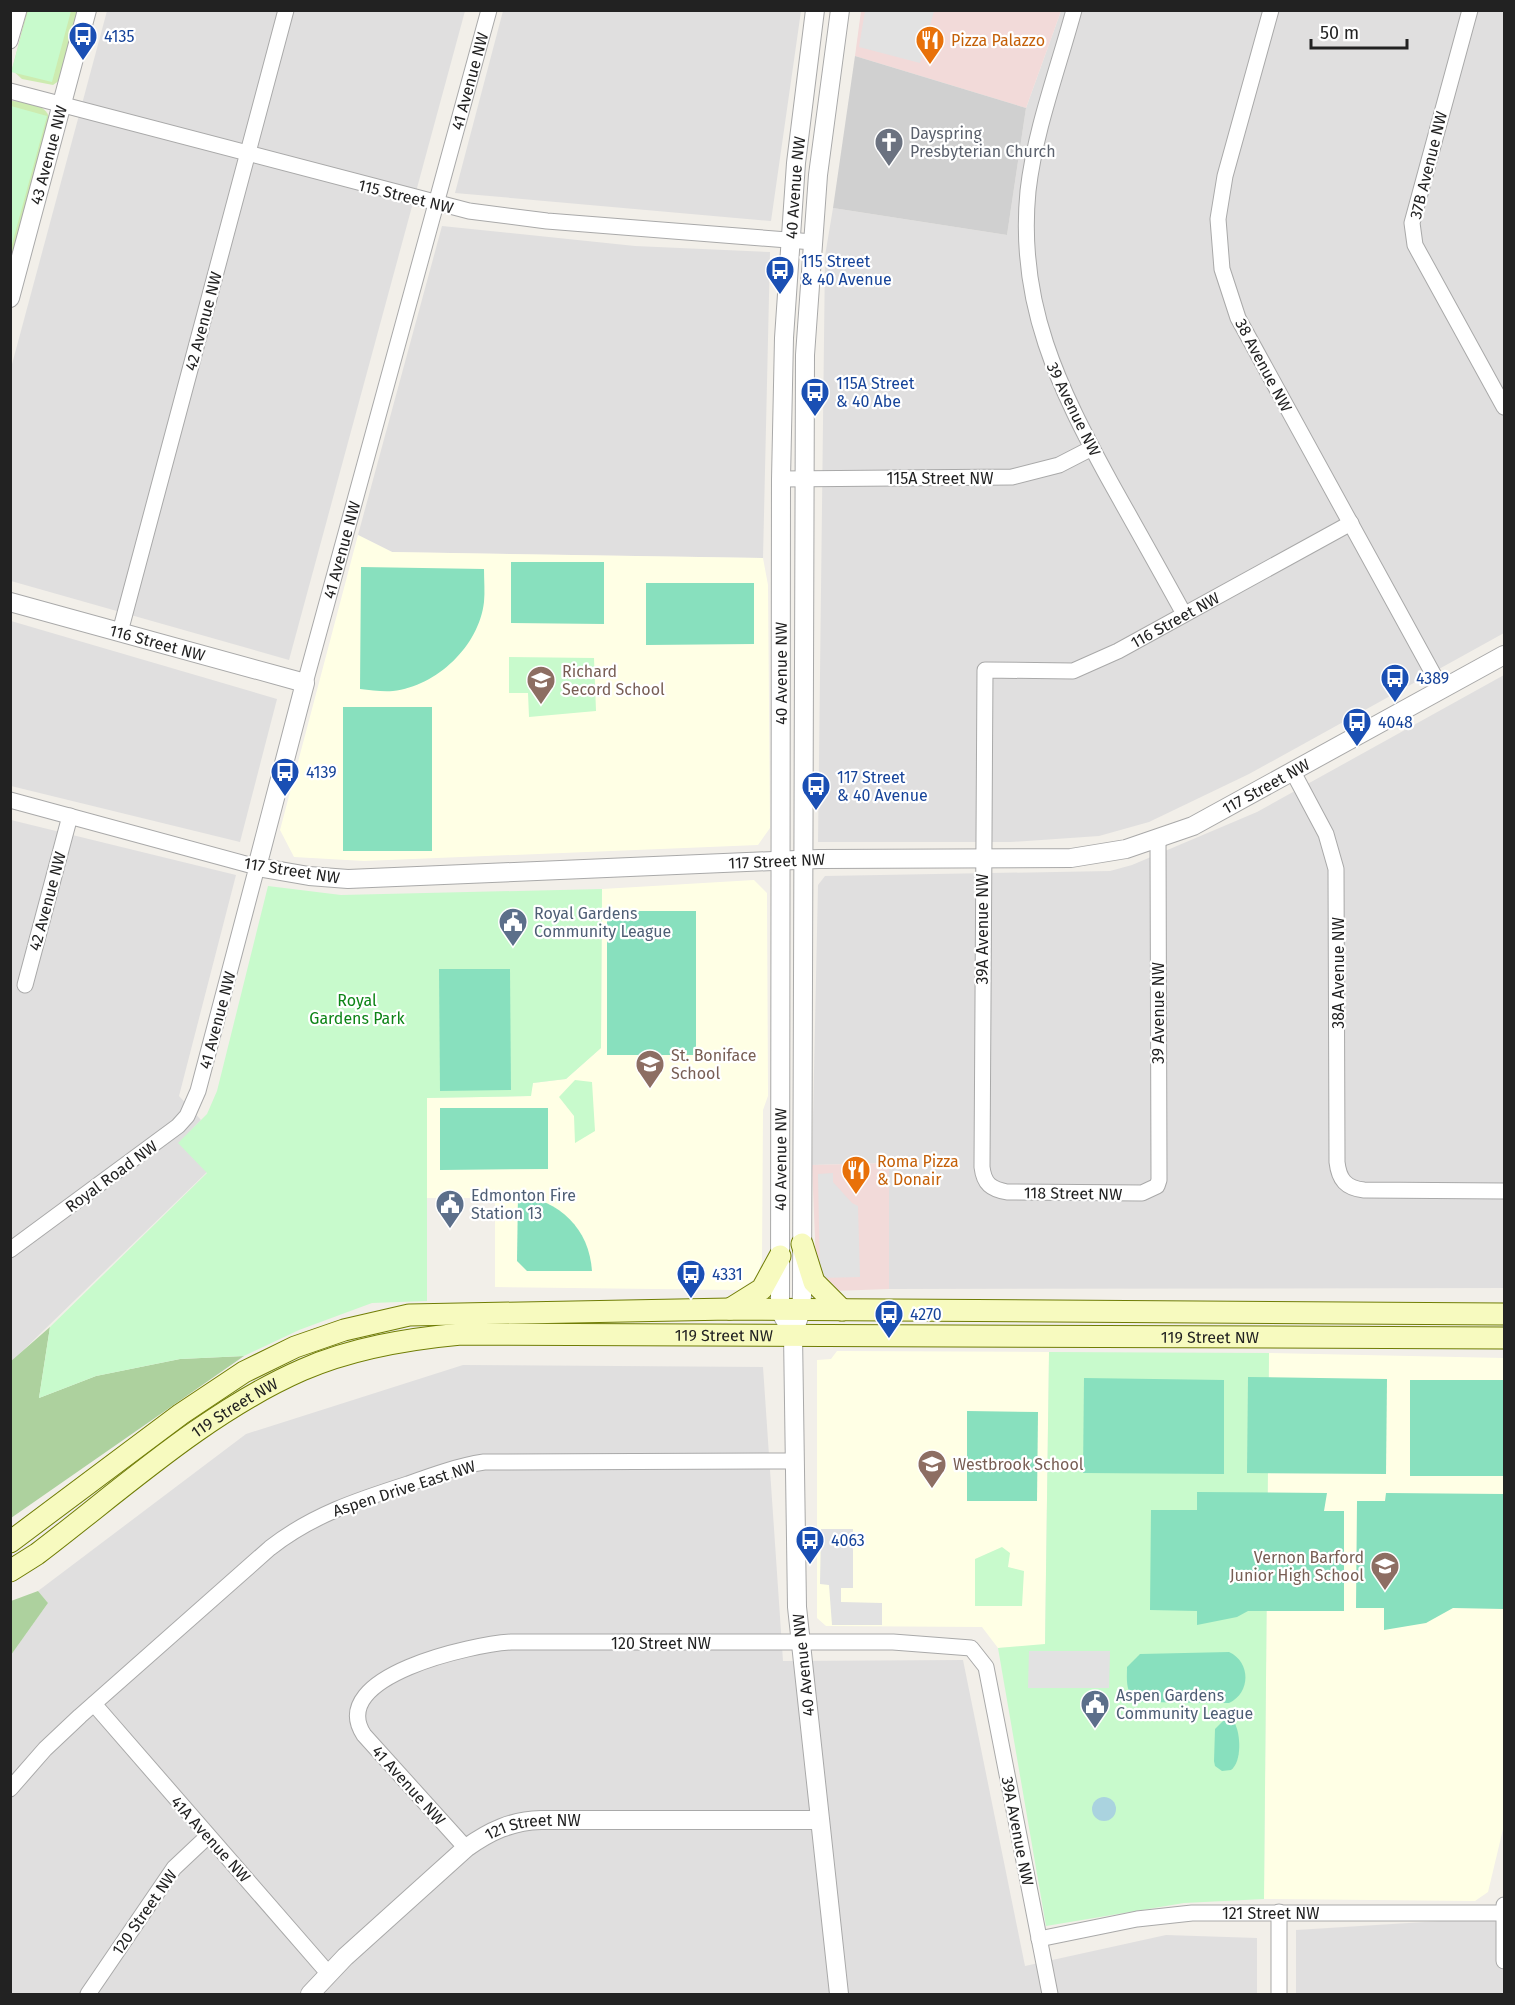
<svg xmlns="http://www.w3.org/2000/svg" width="1515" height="2005" font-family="'Fira Sans',sans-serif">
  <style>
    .residential { fill: #e0dfdf }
    .commercial { fill: #f2dad9 }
    .education { fill: #ffffe5 }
    .religious { fill: #d0d0d0 }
    .grass { fill: #cdebb0 }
    .forest { fill: #add19e }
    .park { fill: #c8facc }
    .pitch { fill: #88e0be }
    .parking { fill: #e2e2e2 }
    .water { fill: #aad3df }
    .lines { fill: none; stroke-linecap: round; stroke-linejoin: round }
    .minor-casing { stroke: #a9a9a9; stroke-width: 17 }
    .tertiary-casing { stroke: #a9a9a9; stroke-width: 20 }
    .secondary-casing { stroke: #707d05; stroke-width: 23 }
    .minor { stroke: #fff; stroke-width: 15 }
    .tertiary { stroke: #fff; stroke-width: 18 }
    .secondary { stroke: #f7fabf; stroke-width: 21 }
    .labels { text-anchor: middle; stroke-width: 4.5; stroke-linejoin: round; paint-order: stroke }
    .transit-label { font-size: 16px; fill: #164399; stroke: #fff; text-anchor: start }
    .food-label { font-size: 16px; fill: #c56008; stroke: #fff; text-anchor: start }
    .street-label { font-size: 16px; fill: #222; stroke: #fff }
    .worship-label { font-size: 16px; fill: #5b616d; stroke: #fff; text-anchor: start }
    .education-label { font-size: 16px; fill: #785e54; stroke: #fff; text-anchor: start }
    .service-label { font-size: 16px; fill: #4e5e75; stroke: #fff; text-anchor: start }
    .park-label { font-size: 16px; fill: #0c8416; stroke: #fff }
  </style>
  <rect width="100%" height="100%" fill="#f2efe9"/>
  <g class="residential">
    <path d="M107,11H465L289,660L11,581V368Z"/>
    <path d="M503,11H801L771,221L455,193Z"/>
    <path d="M1061,11H1504V633L1249,774L1149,822L1099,836L1011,842H818L825,256L833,208L1007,235L1026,108Z"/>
    <path d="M442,226L635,246L770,252L763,558L392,552L358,535Z"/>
    <path d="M11,621L277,699L240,842L11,786Z"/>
    <path d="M1504,675V1288L889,1289V1163L812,1165L818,885L825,876L1110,871L1132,865L1257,812Z"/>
    <path d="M11,820L236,875L179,1096L201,1120L179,1143L207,1172L11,1362Z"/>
    <path d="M463,1365L763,1367L783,1661L963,1660L1025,1966L1166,1935L1257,1938V1994H11V1655L48,1603L38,1591L246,1434Z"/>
    <path d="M1504,1917V1994H1296V1930Z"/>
  </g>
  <g class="commercial">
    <path d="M861,11H1061L1026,108L855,56Z"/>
    <path d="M889,1163V1289L833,1291L816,1264L812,1165Z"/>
  </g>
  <g class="education">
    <path d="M358,535L392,552L763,558L768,585L770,828L758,845L364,861L294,857L280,830Z"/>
    <path d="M754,880L767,893L768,1096L763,1110L762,1260L757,1277L739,1290L495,1287V1198H426L427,1098L530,1096L533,1083L566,1079L601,1048L602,889Z"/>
    <path d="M837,1351L1049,1352L1045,1645L998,1648L982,1627L826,1626L817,1618V1360L831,1359Z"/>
    <path d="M1269,1353L1504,1358V1825L1488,1892L1475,1901L1264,1899Z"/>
  </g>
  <path class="religious" d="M855,56L1026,108L1007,235L833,208Z"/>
  <g class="grass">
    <path d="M27,11H78L60,80L53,85L22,79L12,70Z"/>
    <path d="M10,101C23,101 47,104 49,118L11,264Z"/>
  </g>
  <g class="forest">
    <path d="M50,1327L39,1398L96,1376L180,1359L244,1356L11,1518L10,1362Z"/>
    <path d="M38,1591L48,1603L11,1655V1601Z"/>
  </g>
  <g class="park">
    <path d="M28,11H71L52,82L11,72Z"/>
    <path d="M11,106L47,116L11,248L10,106Z"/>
    <path d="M509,657L594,658L596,711L529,717L528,693H509Z"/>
    <path d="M268,886L341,895L602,889L601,1048L566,1079L533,1083L531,1096L427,1098V1301L372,1303L299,1330L244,1356L180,1359L96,1376L39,1398L50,1327L207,1173L178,1143L207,1114L217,1091Z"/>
    <path d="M575,1080L592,1082L595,1131L575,1143L574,1116L559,1097Z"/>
    <path d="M1049,1352L1269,1353L1264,1899L1184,1903L1046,1926L998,1648L1045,1644Z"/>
    <path d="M1002,1547L1010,1553L1008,1567L1024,1571L1022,1606H975V1559Z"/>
  </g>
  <g class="pitch">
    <path d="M511,562H604V624L511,623Z"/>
    <path d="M361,567L484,569C484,580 485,592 484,602C479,646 437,686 393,691C382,692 371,690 360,689Z"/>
    <path d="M646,583H754V644L646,645Z"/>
    <rect x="343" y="707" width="89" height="144"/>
    <rect x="607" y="911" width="89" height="144"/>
    <path d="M439,969H510L511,1090L440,1091Z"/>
    <path d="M440,1108H548V1169L440,1170Z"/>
    <path d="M518,1195C560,1201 589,1228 592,1271H527L517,1261Z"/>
    <path d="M1248,1377L1387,1379L1386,1474L1247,1473Z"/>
    <path d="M1084,1378L1224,1380V1474L1083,1473Z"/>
    <rect x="1410" y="1380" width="94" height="96"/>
    <path d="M967,1411L1038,1412L1037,1501H967Z"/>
    <path d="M1197,1492L1327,1493L1324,1511H1344V1611H1248L1237,1617L1197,1625V1611L1150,1610L1151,1510H1197Z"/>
    <path d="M1386,1493L1504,1494V1609L1453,1608L1426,1623L1384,1630V1608H1356L1357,1501H1385Z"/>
    <path d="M1229,1652C1251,1662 1251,1693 1229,1703L1139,1702C1125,1694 1127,1681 1127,1667L1140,1654Z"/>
    <path d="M1225,1719L1234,1722C1241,1733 1242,1762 1231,1770L1222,1771L1215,1766L1214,1761L1215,1729Z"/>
  </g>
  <g class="parking">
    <path d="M865,11H934L920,63L859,47Z"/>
    <path d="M833,1173V1182L852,1203L858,1206L860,1277L820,1278L818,1174Z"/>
    <path d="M821,1529H853V1588H841V1602L882,1603V1625H832L829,1585L820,1584Z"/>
    <path d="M1029,1651H1110L1109,1688H1028Z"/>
  </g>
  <circle class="water" cx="1104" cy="1809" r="12"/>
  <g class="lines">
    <g class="minor-casing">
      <g id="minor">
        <path d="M1074,10C1058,69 1035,130 1028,191C1017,304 1059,388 1111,483C1135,526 1160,570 1184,614"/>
        <path d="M1271,10L1225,176L1218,219L1222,269L1238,318L1442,690"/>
        <path d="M1470,10L1412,223L1415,245L1504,407"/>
        <path d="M10,41L19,10"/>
        <path d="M10,91L469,211L547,221L813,242"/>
        <path d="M781,479L1012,477L1059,465L1092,448"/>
        <path d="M120,632L286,10"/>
        <path id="s1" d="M305,683L489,10"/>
        <path d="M1293,772L1326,834L1336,869L1337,1162C1339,1180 1346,1188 1364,1190L1504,1191"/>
        <path d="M10,800L257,867L198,1091L187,1116L178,1126L10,1250"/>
        <path id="s2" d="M1158,840L1159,1180L1157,1186L1142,1193L1007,1192C991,1189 984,1184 982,1167L985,670L1073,671L1118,651L1351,523"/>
        <path d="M25,985L70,816"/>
        <path d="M94,1704L328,1973"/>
        <path d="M10,1789L45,1749L80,1716L270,1548C312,1515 358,1500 408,1484C433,1475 458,1466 484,1462L794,1461"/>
        <path d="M466,1848L364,1735C325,1676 474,1644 511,1642H893L971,1648L986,1667L1050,1994"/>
        <path d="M1504,1905V1961"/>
        <path d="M1279,1912V1994"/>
        <path id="s3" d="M1039,1939L1137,1919L1192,1913H1504"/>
        <path d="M88,1994L174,1868L208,1836"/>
      </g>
    </g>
    <g class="tertiary-casing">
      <g id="tertiary">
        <path id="s4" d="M10,298L87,10"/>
        <path id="s5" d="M10,602L305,683L257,867L309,876L348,879L819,859L1071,858L1126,849L1193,826L1504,655"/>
        <path id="s6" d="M785,1320L780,1311L781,479L784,338L796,163L815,10"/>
        <path id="s7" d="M310,1994L345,1957L466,1848C490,1831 511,1821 541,1820H819"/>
        <path d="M839,1994L797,1607L793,1334L801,1311L802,1295L805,355L818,175L840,10"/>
      </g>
    </g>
    <g class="secondary-casing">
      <g id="secondary">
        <path d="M802,1244L814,1282L842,1310"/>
        <path d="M730,1309L762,1289L780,1256"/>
        <path d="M10,1542L181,1414L244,1372L295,1347L344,1330L409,1315L730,1309L1504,1314"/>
        <path id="s8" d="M10,1571L37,1554C120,1491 206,1412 302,1370C352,1348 407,1339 461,1334L1504,1338"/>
      </g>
    </g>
    <use href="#minor" class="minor"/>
    <use href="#tertiary" class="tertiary"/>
    <use href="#secondary" class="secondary"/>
  </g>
  <defs>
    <g id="bus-pin" transform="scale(1.5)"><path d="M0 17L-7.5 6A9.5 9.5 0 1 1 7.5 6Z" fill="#1a4fb4" stroke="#fff"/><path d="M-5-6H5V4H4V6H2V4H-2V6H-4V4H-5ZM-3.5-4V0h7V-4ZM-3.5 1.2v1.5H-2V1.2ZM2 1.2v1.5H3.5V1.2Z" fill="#fff"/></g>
    <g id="restaurant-pin" transform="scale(1.5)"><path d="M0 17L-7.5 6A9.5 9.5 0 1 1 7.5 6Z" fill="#e8710a" stroke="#fff"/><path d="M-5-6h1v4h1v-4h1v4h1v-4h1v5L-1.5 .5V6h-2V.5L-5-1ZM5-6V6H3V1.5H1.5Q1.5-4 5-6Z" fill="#fff"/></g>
    <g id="church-pin" transform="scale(1.5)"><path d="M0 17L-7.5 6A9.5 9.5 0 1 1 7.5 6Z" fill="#6b7280" stroke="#fff"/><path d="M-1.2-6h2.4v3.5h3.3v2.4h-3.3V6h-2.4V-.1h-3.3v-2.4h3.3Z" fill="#fff"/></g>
    <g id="school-pin" transform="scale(1.5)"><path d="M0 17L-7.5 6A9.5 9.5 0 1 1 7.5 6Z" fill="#8d6e63" stroke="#fff"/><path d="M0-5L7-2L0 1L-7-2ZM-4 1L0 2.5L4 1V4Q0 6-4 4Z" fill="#fff"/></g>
    <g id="civic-pin" transform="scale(1.5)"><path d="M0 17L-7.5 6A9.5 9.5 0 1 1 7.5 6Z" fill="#5c6f8a" stroke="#fff"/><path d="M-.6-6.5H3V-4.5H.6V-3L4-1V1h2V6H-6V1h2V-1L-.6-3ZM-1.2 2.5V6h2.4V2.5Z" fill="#fff"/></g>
  </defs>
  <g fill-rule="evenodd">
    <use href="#bus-pin" x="83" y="36"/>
    <use href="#restaurant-pin" x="930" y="40"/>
    <use href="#church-pin" x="889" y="142"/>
    <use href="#bus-pin" x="780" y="270"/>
    <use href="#bus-pin" x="815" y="392"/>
    <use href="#bus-pin" x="1395" y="678"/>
    <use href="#school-pin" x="541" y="680"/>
    <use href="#bus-pin" x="1357" y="722"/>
    <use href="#bus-pin" x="285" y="772"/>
    <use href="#bus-pin" x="816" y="786"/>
    <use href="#civic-pin" x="513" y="922"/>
    <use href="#school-pin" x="650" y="1064"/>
    <use href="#restaurant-pin" x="856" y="1170"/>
    <use href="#civic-pin" x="450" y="1204"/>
    <use href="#bus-pin" x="691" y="1274"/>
    <use href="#bus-pin" x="889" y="1314"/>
    <use href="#school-pin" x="932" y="1464"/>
    <use href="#bus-pin" x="810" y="1540"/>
    <use href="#school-pin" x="1385" y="1566"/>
    <use href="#civic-pin" x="1095" y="1704"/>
  </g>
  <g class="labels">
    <g class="transit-label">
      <text x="104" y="42">4135</text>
      <text x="801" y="267">115 Street<tspan x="801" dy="18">&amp; 40 Avenue</tspan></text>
      <text x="836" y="389">115A Street<tspan x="836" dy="18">&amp; 40 Abe</tspan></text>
      <text x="1416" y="684">4389</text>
      <text x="1378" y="728">4048</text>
      <text x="306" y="778">4139</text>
      <text x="837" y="783">117 Street<tspan x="837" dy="18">&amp; 40 Avenue</tspan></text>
      <text x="712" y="1280">4331</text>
      <text x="910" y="1320">4270</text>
      <text x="831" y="1546">4063</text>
    </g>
    <g class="food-label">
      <text x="951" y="46">Pizza Palazzo</text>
      <text x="877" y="1167">Roma Pizza<tspan x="877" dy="18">&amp; Donair</tspan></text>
    </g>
    <g class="street-label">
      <text dy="6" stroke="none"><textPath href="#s1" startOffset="624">41 Avenue NW</textPath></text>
      <text dy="6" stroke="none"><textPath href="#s4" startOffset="148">43 Avenue NW</textPath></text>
      <text transform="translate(1428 165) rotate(-76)" y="6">37B Avenue NW</text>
      <text dy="6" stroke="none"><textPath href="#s6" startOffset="1134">40 Avenue NW</textPath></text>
      <text transform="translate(406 196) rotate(14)" y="6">115 Street NW</text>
      <text transform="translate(203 321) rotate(-75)" y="6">42 Avenue NW</text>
      <text transform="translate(1264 365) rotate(62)" y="6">38 Avenue NW</text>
      <text transform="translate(1074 409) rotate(64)" y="6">39 Avenue NW</text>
      <text x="940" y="484">115A Street NW</text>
      <text dy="6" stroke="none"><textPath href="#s1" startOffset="138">41 Avenue NW</textPath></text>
      <text dy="6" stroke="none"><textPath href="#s2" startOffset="1236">116 Street NW</textPath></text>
      <text dy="6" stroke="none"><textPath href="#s5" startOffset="153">116 Street NW</textPath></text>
      <text dy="6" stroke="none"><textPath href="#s6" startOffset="648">40 Avenue NW</textPath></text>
      <text dy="6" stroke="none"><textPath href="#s5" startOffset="1521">117 Street NW</textPath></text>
      <text dy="6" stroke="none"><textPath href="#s5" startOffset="1017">117 Street NW</textPath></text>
      <text transform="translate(292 870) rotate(9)" y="6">117 Street NW</text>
      <text transform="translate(47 901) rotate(-75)" y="6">42 Avenue NW</text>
      <text transform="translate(982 929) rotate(-90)" y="6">39A Avenue NW</text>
      <text transform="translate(1338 973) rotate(-90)" y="6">38A Avenue NW</text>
      <text transform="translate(1158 1013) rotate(-90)" y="6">39 Avenue NW</text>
      <text transform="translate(217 1020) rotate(-75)" y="6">41 Avenue NW</text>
      <text dy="6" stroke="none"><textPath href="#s6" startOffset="162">40 Avenue NW</textPath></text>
      <text transform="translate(111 1176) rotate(-36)" y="6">Royal Road NW</text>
      <text transform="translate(1073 1193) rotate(1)" y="6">118 Street NW</text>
      <text dy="6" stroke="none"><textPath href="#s8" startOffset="782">119 Street NW</textPath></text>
      <text dy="6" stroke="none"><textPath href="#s8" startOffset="1268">119 Street NW</textPath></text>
      <text dy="6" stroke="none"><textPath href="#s8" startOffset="278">119 Street NW</textPath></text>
      <text transform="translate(404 1488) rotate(-18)" y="6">Aspen Drive East NW</text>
      <text x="661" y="1649">120 Street NW</text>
      <text transform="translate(803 1665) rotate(-96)" y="6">40 Avenue NW</text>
      <text transform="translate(409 1785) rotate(48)" y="6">41 Avenue NW</text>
      <text dy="6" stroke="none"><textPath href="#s7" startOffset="286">121 Street NW</textPath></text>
      <text transform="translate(1018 1831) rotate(79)" y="6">39A Avenue NW</text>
      <text transform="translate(211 1839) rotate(48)" y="6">41A Avenue NW</text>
      <text transform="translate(144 1912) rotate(-55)" y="6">120 Street NW</text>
      <text dy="6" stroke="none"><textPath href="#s3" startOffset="234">121 Street NW</textPath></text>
    </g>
    <g class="worship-label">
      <text x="910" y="139">Dayspring<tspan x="910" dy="18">Presbyterian Church</tspan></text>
    </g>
    <g class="education-label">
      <text x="562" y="677">Richard<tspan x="562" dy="18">Secord School</tspan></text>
      <text x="671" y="1061">St. Boniface<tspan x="671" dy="18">School</tspan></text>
      <text x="953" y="1470">Westbrook School</text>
      <text x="1364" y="1563" text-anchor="end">Vernon Barford<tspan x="1364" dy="18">Junior High School</tspan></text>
    </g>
    <g class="service-label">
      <text x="534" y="919">Royal Gardens<tspan x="534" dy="18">Community League</tspan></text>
      <text x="471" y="1201">Edmonton Fire<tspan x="471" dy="18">Station 13</tspan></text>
      <text x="1116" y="1701">Aspen Gardens<tspan x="1116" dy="18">Community League</tspan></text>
    </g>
    <g class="park-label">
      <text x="357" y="1006">Royal<tspan x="357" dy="18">Gardens Park</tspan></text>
    </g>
  </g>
  <rect width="1515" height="2005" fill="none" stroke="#222222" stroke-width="24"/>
  <path d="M1311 39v9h96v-9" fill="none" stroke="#222222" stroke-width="3"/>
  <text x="1320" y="39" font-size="18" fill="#222222" stroke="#ffffff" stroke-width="4.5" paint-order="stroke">50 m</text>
</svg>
